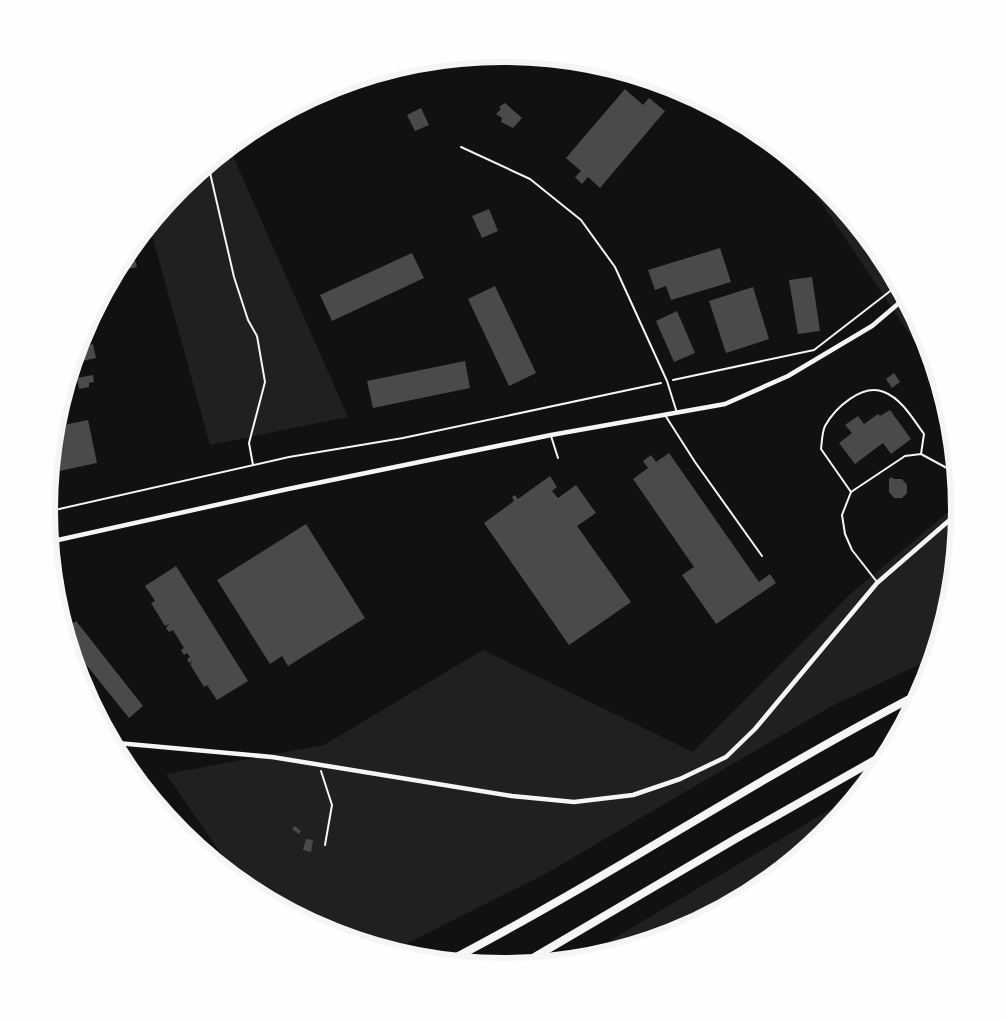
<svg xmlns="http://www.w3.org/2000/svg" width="1006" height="1020" font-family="'Exo 2',sans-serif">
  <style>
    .green { fill: #202020 }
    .building { fill: #4a4a4a }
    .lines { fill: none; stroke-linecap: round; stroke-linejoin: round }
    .path { stroke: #f5f5f5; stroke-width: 2 }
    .service { stroke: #f5f5f5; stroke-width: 2 }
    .minor { stroke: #f5f5f5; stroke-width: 4.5 }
    .motorway { stroke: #f5f5f5; stroke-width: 8 }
    .rim { fill: none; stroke: #f5f5f5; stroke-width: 6 }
  </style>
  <rect width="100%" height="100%" fill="#111"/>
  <g class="green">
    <path d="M229,147L348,417L210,445L149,224L180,187Z"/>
    <path d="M792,159L826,187L883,256L925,335L937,375Z"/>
    <path d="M959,503L951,599L933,658L830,707L545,874L392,951L328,932L249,890L242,884L166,774L324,745L483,650L693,752L849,595Z"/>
    <path d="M860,792L826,833L757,890L678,932L592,958L579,959Z"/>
  </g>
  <g class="building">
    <path d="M625,89L643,105L649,98L665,111L600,188L588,177L582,184L575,177L581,171L566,158Z"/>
    <path d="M505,103L522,118L513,128L501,122L502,118L496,114L501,109L499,107Z"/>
    <path d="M421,108L429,125L415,131L407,115Z"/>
    <path d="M489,209L498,231L482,238L472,216Z"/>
    <path d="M720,248L731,282L671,300L666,286L655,290L648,270Z"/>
    <path d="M133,253L137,267L115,272L124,256Z"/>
    <path d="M412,253L424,278L332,321L320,295Z"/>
    <path d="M812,277L820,331L798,334L789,280Z"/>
    <path d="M495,286L536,373L509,386L468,299Z"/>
    <path d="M753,287L769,339L726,353L709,301Z"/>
    <path d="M677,311L695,353L674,362L656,321Z"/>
    <path d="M93,344L96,358L78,362L77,348Z"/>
    <path d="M75,359L78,373L69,375L74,360Z"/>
    <path d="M465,361L470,388L373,408L367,381Z"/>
    <path d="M894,373L900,382L892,388L886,379Z"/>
    <path d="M93,375L94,382L89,383V387L79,389L77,378Z"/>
    <path d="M890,410L911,439L891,454L883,443L855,464L839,443L852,433L845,425L858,416L864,424L878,414L880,416Z"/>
    <path d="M88,420L97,463L50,473L54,427Z"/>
    <path d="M669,453L759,582L770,574L776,583L716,624L682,575L694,567L633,479L648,468L643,461L651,455L656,462Z"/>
    <path d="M550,476L557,487L552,491L558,498L576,485L596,513L577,526L631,602L569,645L484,523L514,501L512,497L515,495L518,499Z"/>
    <path d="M892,477L894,479H902L907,485V493L902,498H894L889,492V479Z"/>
    <path d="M306,524L365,618L288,666L282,656L270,664L217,580Z"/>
    <path d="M176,566L248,681L217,700L207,685L204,687L190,664L193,661L189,663L187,659L190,657L187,653L184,655L181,650L184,648L173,630L169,632L166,628L169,624L165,626L151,603L155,601L145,586Z"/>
    <path d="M76,621L143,706L129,718L68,642L64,630Z"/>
    <path d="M295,826L301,831L299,834L292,829Z"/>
    <path d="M306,839L313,840L311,852L303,850Z"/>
  </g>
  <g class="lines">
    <g class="path">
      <path d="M208,164L234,277L248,320L257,336L265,382L249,443L253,465"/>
      <path d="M673,380L814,350L898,285"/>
      <path d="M46,512L289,457L403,438L661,383"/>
      <path d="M321,771L332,805L325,845"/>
    </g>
    <g class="service">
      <path d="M461,147L530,179L581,220L615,267L667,381L677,413"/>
      <path d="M665,415L695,462L762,556"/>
      <path d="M551,436L558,458"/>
      <path d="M851,492L821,449C822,442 822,432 825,426C835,408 862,383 884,392C902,399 913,419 924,434L921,454"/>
      <path d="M877,582L852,550L845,534L842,515L851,492L905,456L921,454L956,473"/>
    </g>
    <g class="minor">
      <path d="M49,542L288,489L551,435L725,404L788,376L872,326L905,298"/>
      <path d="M96,714L117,743L272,757L512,796L574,802L633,795L680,779L726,757L755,729L877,583L960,511"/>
    </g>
    <g class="motorway">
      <path d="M449,961C610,877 760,776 921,693"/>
      <path d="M521,965L737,838L889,752"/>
    </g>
  </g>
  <path d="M0 0H1006V1020H0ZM55 510a448 448 0 1 1 896 0a448 448 0 1 1-896 0Z" fill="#fefefe" fill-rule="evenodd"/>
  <path class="rim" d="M55 510a448 448 0 1 1 896 0a448 448 0 1 1-896 0Z"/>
</svg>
